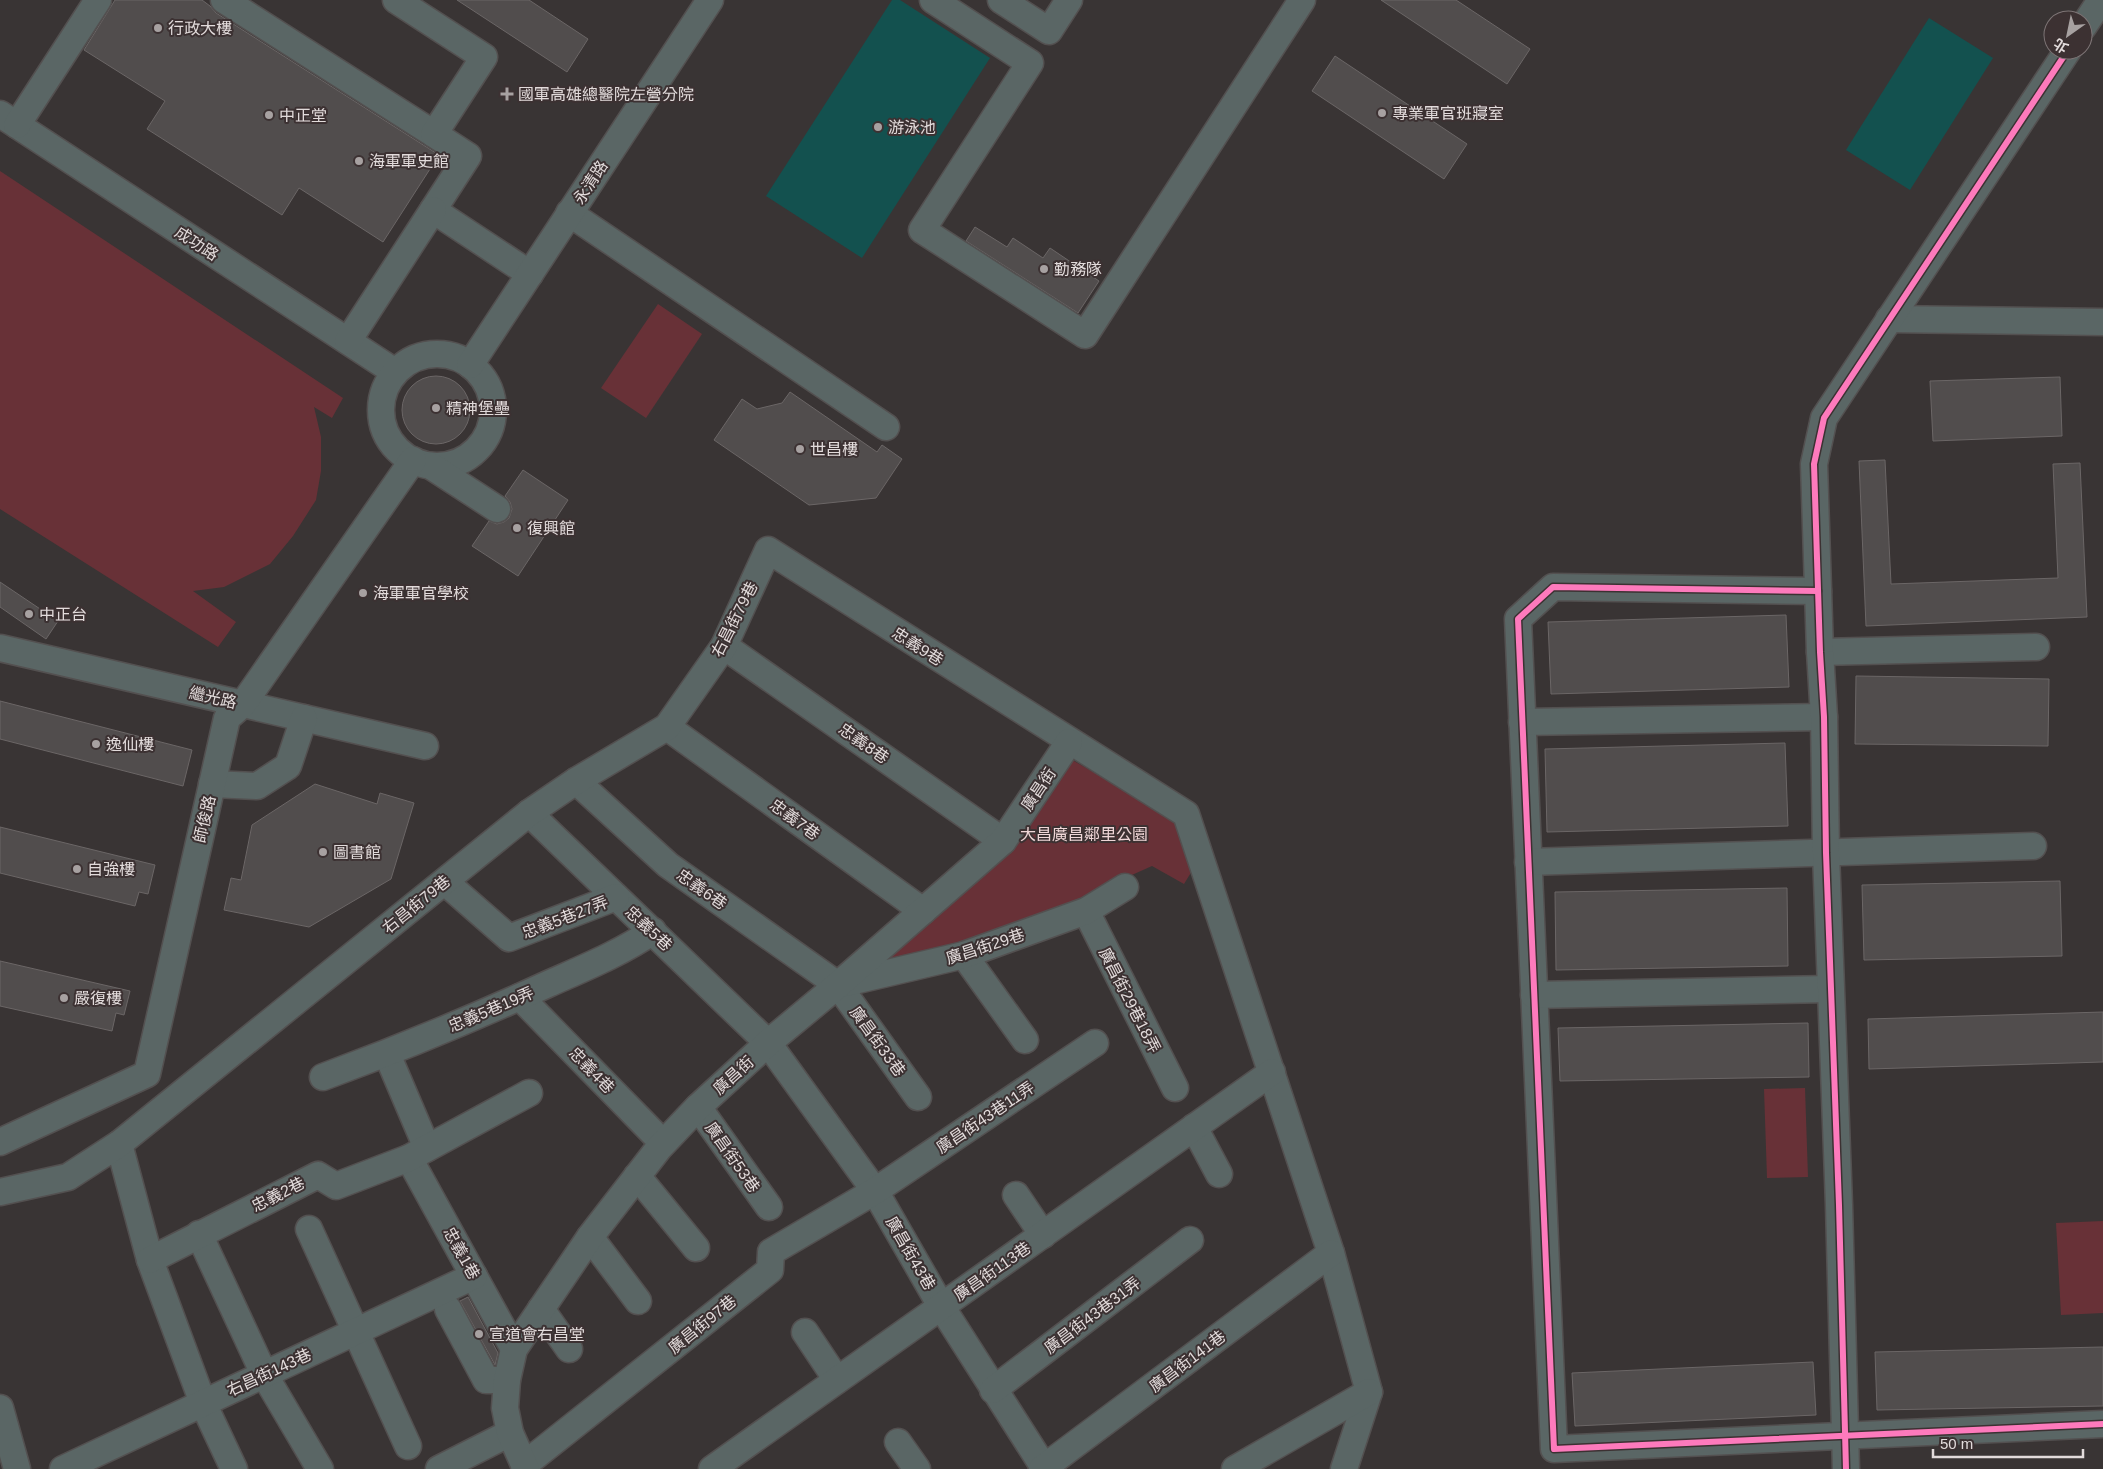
<svg xmlns="http://www.w3.org/2000/svg" width="2103" height="1469" font-family="Helvetica,'Noto Sans TC',sans-serif">
  <style>
    .green { fill: #683137 }
    .water { fill: #13514f }
    .building { fill: #514d4d; stroke: #6b6666 }
    .lines { fill: none; stroke-linecap: round; stroke-linejoin: round }
    .minor-casing { stroke: #535050; stroke-width: 29 }
    .minor { stroke: #5a6665; stroke-width: 26 }
    .cycleway-casing { stroke: #3c3132; stroke-width: 9 }
    .cycleway { stroke: #fd7abc; stroke-width: 6 }
    .poi-dot { fill: #a7a1a1; stroke: #3c3132; stroke-width: 2 }
    .labels { text-anchor: middle; stroke-width: 4; stroke-linejoin: round; paint-order: stroke }
    .poi-label { font-size: 16px; fill: #e2dbdb; stroke: #3c3132; text-anchor: start }
    .street-label { font-size: 16px; fill: #e2dbdb; stroke: #3c3132 }
    .park-label { font-size: 16px; fill: #efd6d7; stroke: #3c3132 }
  </style>
  <rect width="100%" height="100%" fill="#393434"/>
  <g class="green">
    <path d="M0,171L343,398L332,418L314,407L321,437V471L316,500L293,536L270,564L224,587L193,591L236,622L218,647L0,509Z"/>
    <path d="M658,304L702,334L646,418L601,388Z"/>
    <path d="M1067,757L1179,821L1195,866L1184,884L1152,866L973,946L861,973Z"/>
    <path d="M1805,1088L1808,1177L1767,1178L1764,1089Z"/>
    <path d="M2103,1221V1313L2061,1315L2056,1223Z"/>
  </g>
  <g class="water">
    <path d="M892,0H900L990,58L862,258L766,196Z"/>
    <path d="M1929,18L1993,58L1910,190L1846,150Z"/>
  </g>
  <g class="building">
    <path d="M115,0H202L210,6L216,13L439,155L383,242L299,188L282,215L147,129L165,101L84,50Z"/>
    <path d="M457,0H529L588,39L567,72Z"/>
    <path d="M1381,0H1456L1530,49L1507,84Z"/>
    <path d="M1335,56L1467,144L1444,179L1312,91Z"/>
    <path d="M975,227L1007,247L1013,238L1043,258L1050,248L1099,281L1078,313L966,241Z"/>
    <circle cx="436" cy="410" r="34"/>
    <path d="M2060,377L2062,436L1933,441L1930,381Z"/>
    <path d="M790,392L877,452L882,445L902,459L876,498L809,505L714,440L742,399L757,409L782,403Z"/>
    <path d="M1885,460L1891,584L2058,578L2053,464L2080,463L2087,617L1866,626L1859,461Z"/>
    <path d="M523,470L568,500L518,576L472,546L489,521L497,524L504,522L509,518L512,509L510,502L505,496Z"/>
    <path d="M0,582L58,621L46,639L0,607Z"/>
    <path d="M1786,615L1789,687L1551,694L1548,622Z"/>
    <path d="M1856,676L2049,679L2048,746L1855,744Z"/>
    <path d="M0,701L192,750L183,786L0,739Z"/>
    <path d="M1785,743L1788,826L1547,832L1545,749Z"/>
    <path d="M315,784L377,804L380,793L414,803L391,879L309,927L224,910L231,878L241,880L252,825Z"/>
    <path d="M0,827L155,865L148,894L139,892L135,906L0,873Z"/>
    <path d="M2060,881L2062,956L1864,960L1862,885Z"/>
    <path d="M1787,888L1788,966L1556,970L1555,892Z"/>
    <path d="M0,961L130,991L124,1015L116,1013L112,1031L0,1006Z"/>
    <path d="M2103,1012V1062L1869,1069L1868,1019Z"/>
    <path d="M1808,1023L1809,1077L1560,1081L1558,1028Z"/>
    <path d="M468,1297L498,1353L495,1365L460,1301Z"/>
    <path d="M2103,1347V1406L1877,1410L1875,1352Z"/>
    <path d="M1813,1362L1816,1415L1575,1426L1572,1373Z"/>
  </g>
  <g class="lines">
    <g class="minor-casing">
      <g id="minor">
        <path d="M224,0L434,134"/>
        <path d="M396,0L484,57L434,134L468,156L433,210L530,274"/>
        <path d="M933,0L1030,63L922,230L1085,335L1302,0"/>
        <path d="M1001,0L1049,31L1069,0"/>
        <path d="M2083,27L2101,0"/>
        <path d="M0,114L395,372"/>
        <path d="M17,125L98,0"/>
        <path d="M569,213L886,427"/>
        <path d="M1889,319L2103,322"/>
        <path d="M348,341L433,210"/>
        <circle cx="437" cy="410" r="56"/>
        <path d="M470,365L710,0"/>
        <path d="M431,466L497,509"/>
        <path d="M1818,591L1553,587L1518,619L1554,1449L2103,1424"/>
        <path d="M724,646L1003,841"/>
        <path d="M0,648L425,746"/>
        <path d="M1820,652L2036,647"/>
        <path d="M1522,722L1824,717"/>
        <path d="M667,727L923,911"/>
        <path d="M576,781L668,865L838,985L918,1097"/>
        <path d="M212,784L257,786L288,766L304,718"/>
        <path d="M529,813L768,1043L875,1191L941,1306L1045,1469"/>
        <path d="M1528,862L2033,846"/>
        <path d="M445,882L509,938L616,897"/>
        <path d="M1086,911L1175,1088"/>
        <path d="M964,955L1025,1040"/>
        <path d="M841,984L964,955L1086,911L1125,887"/>
        <path d="M1534,995L1830,989"/>
        <path d="M520,997L663,1143"/>
        <path d="M387,1054L427,1148"/>
        <path d="M323,1077C399,1049 474,1018 548,984C584,968 621,953 653,931"/>
        <path d="M698,1107L769,1207"/>
        <path d="M1194,1127L1219,1174"/>
        <path d="M0,1142L147,1074L227,718L243,704L413,460"/>
        <path d="M119,1144L150,1260L203,1403L234,1469"/>
        <path d="M409,1158L514,1349"/>
        <path d="M637,1176L696,1248"/>
        <path d="M0,1192L68,1177L119,1144L529,813L576,781L667,727L724,646L768,550L1186,814L1331,1253L1369,1392L1344,1469"/>
        <path d="M1016,1195L1043,1235"/>
        <path d="M309,1229L408,1446"/>
        <path d="M199,1234L264,1374L320,1469"/>
        <path d="M590,1237L638,1301"/>
        <path d="M150,1260L318,1175L336,1186L409,1158L529,1093"/>
        <path d="M448,1309L486,1380H507"/>
        <path d="M541,1309L569,1349"/>
        <path d="M805,1332L837,1380"/>
        <path d="M993,1390L1190,1240"/>
        <path d="M0,1408L17,1469"/>
        <path d="M898,1442L917,1469"/>
        <path d="M524,1465L770,1270L771,1252L875,1191L1095,1043"/>
        <path d="M63,1469L474,1276"/>
        <path d="M439,1469L510,1433"/>
        <path d="M526,1469L510,1433L505,1408L507,1380L514,1349L590,1237L659,1148L698,1107L768,1043L838,985L1003,841L1069,742"/>
        <path d="M712,1469L1272,1072"/>
        <path d="M1042,1469L1331,1253"/>
        <path d="M1235,1469L1369,1392"/>
        <path d="M1846,1469L1839,1205L1826,853L1824,717L1820,652L1814,464L1824,418L2068,50"/>
      </g>
    </g>
    <use href="#minor" class="minor"/>
    <g class="cycleway-casing">
      <g id="cycleway">
        <path d="M1818,591L1553,587L1518,619L1554,1449L2103,1424"/>
        <path d="M1846,1469L1839,1205L1826,853L1824,717L1820,652L1814,464L1824,418L2068,50"/>
      </g>
    </g>
    <use href="#cycleway" class="cycleway"/>
  </g>
  <g class="poi-dot">
    <circle cx="158" cy="28" r="5"/>
    <path d="M504.5 86.5h5v5h5v5h-5v5h-5v-5h-5v-5h5z"/>
    <circle cx="1382" cy="113" r="5"/>
    <circle cx="269" cy="115" r="5"/>
    <circle cx="878" cy="127" r="5"/>
    <circle cx="359" cy="161" r="5"/>
    <circle cx="1044" cy="269" r="5"/>
    <circle cx="436" cy="408" r="5"/>
    <circle cx="800" cy="449" r="5"/>
    <circle cx="517" cy="528" r="5"/>
    <circle cx="363" cy="593" r="5"/>
    <circle cx="29" cy="614" r="5"/>
    <circle cx="96" cy="744" r="5"/>
    <circle cx="323" cy="852" r="5"/>
    <circle cx="77" cy="869" r="5"/>
    <circle cx="64" cy="998" r="5"/>
    <circle cx="479" cy="1334" r="5"/>
  </g>
  <g class="labels">
    <g class="poi-label">
      <text x="168" y="34">行政大樓</text>
      <text x="518" y="100">國軍高雄總醫院左營分院</text>
      <text x="1392" y="119">專業軍官班寢室</text>
      <text x="279" y="121">中正堂</text>
      <text x="888" y="133">游泳池</text>
      <text x="369" y="167">海軍軍史館</text>
      <text x="1054" y="275">勤務隊</text>
      <text x="446" y="414">精神堡壘</text>
      <text x="810" y="455">世昌樓</text>
      <text x="527" y="534">復興館</text>
      <text x="373" y="599">海軍軍官學校</text>
      <text x="39" y="620">中正台</text>
      <text x="106" y="750">逸仙樓</text>
      <text x="333" y="858">圖書館</text>
      <text x="87" y="875">自強樓</text>
      <text x="74" y="1004">嚴復樓</text>
      <text x="489" y="1340">宣道會右昌堂</text>
    </g>
    <g class="street-label">
      <text transform="translate(590 182) rotate(-57)" y="6">永清路</text>
      <text transform="translate(197 243) rotate(33)" y="6">成功路</text>
      <text transform="translate(734 619) rotate(-63)" y="6">右昌街79巷</text>
      <text transform="translate(918 646) rotate(32)" y="6">忠義9巷</text>
      <text transform="translate(213 697) rotate(13)" y="6">繼光路</text>
      <text transform="translate(864 743) rotate(35)" y="6">忠義8巷</text>
      <text transform="translate(1038 789) rotate(-56)" y="6">廣昌街</text>
      <text transform="translate(204 819) rotate(-77)" y="6">師俊路</text>
      <text transform="translate(795 819) rotate(36)" y="6">忠義7巷</text>
      <text transform="translate(702 889) rotate(35)" y="6">忠義6巷</text>
      <text transform="translate(416 904) rotate(-39)" y="6">右昌街79巷</text>
      <text transform="translate(565 917) rotate(-21)" y="6">忠義5巷27弄</text>
      <text transform="translate(649 928) rotate(43)" y="6">忠義5巷</text>
      <text transform="translate(985 946) rotate(-18)" y="6">廣昌街29巷</text>
      <text transform="translate(1130 1000) rotate(63)" y="6">廣昌街29巷18弄</text>
      <text transform="translate(491 1009) rotate(-23)" y="6">忠義5巷19弄</text>
      <text transform="translate(878 1041) rotate(54)" y="6">廣昌街33巷</text>
      <text transform="translate(592 1070) rotate(46)" y="6">忠義4巷</text>
      <text transform="translate(733 1075) rotate(-42)" y="6">廣昌街</text>
      <text transform="translate(985 1117) rotate(-34)" y="6">廣昌街43巷11弄</text>
      <text transform="translate(733 1157) rotate(55)" y="6">廣昌街53巷</text>
      <text transform="translate(278 1194) rotate(-27)" y="6">忠義2巷</text>
      <text transform="translate(462 1253) rotate(61)" y="6">忠義1巷</text>
      <text transform="translate(911 1253) rotate(60)" y="6">廣昌街43巷</text>
      <text transform="translate(992 1271) rotate(-35)" y="6">廣昌街113巷</text>
      <text transform="translate(1092 1315) rotate(-37)" y="6">廣昌街43巷31弄</text>
      <text transform="translate(702 1324) rotate(-39)" y="6">廣昌街97巷</text>
      <text transform="translate(1187 1361) rotate(-37)" y="6">廣昌街141巷</text>
      <text transform="translate(269 1372) rotate(-25)" y="6">右昌街143巷</text>
    </g>
    <g class="park-label">
      <text x="1084" y="840">大昌廣昌鄰里公園</text>
    </g>
  </g>
  <g transform="translate(2068 35) rotate(213)"><circle r="24" fill="#3c3132" stroke="#7e7576"/>
  <path d="M0-4L9 19L0 12L-9 19Z" fill="#a7a1a1"/>
  <text y="-8" font-size="14" font-weight="bold" text-anchor="middle" fill="#e2dbdb">北</text>
  </g>
  <path d="M1933 1449v8h150v-8" fill="none" stroke="#e2dbdb" stroke-width="2.5"/>
  <text x="1940" y="1449" font-size="15" fill="#e2dbdb" stroke="#3c3132" stroke-width="4" paint-order="stroke">50 m</text>
</svg>
